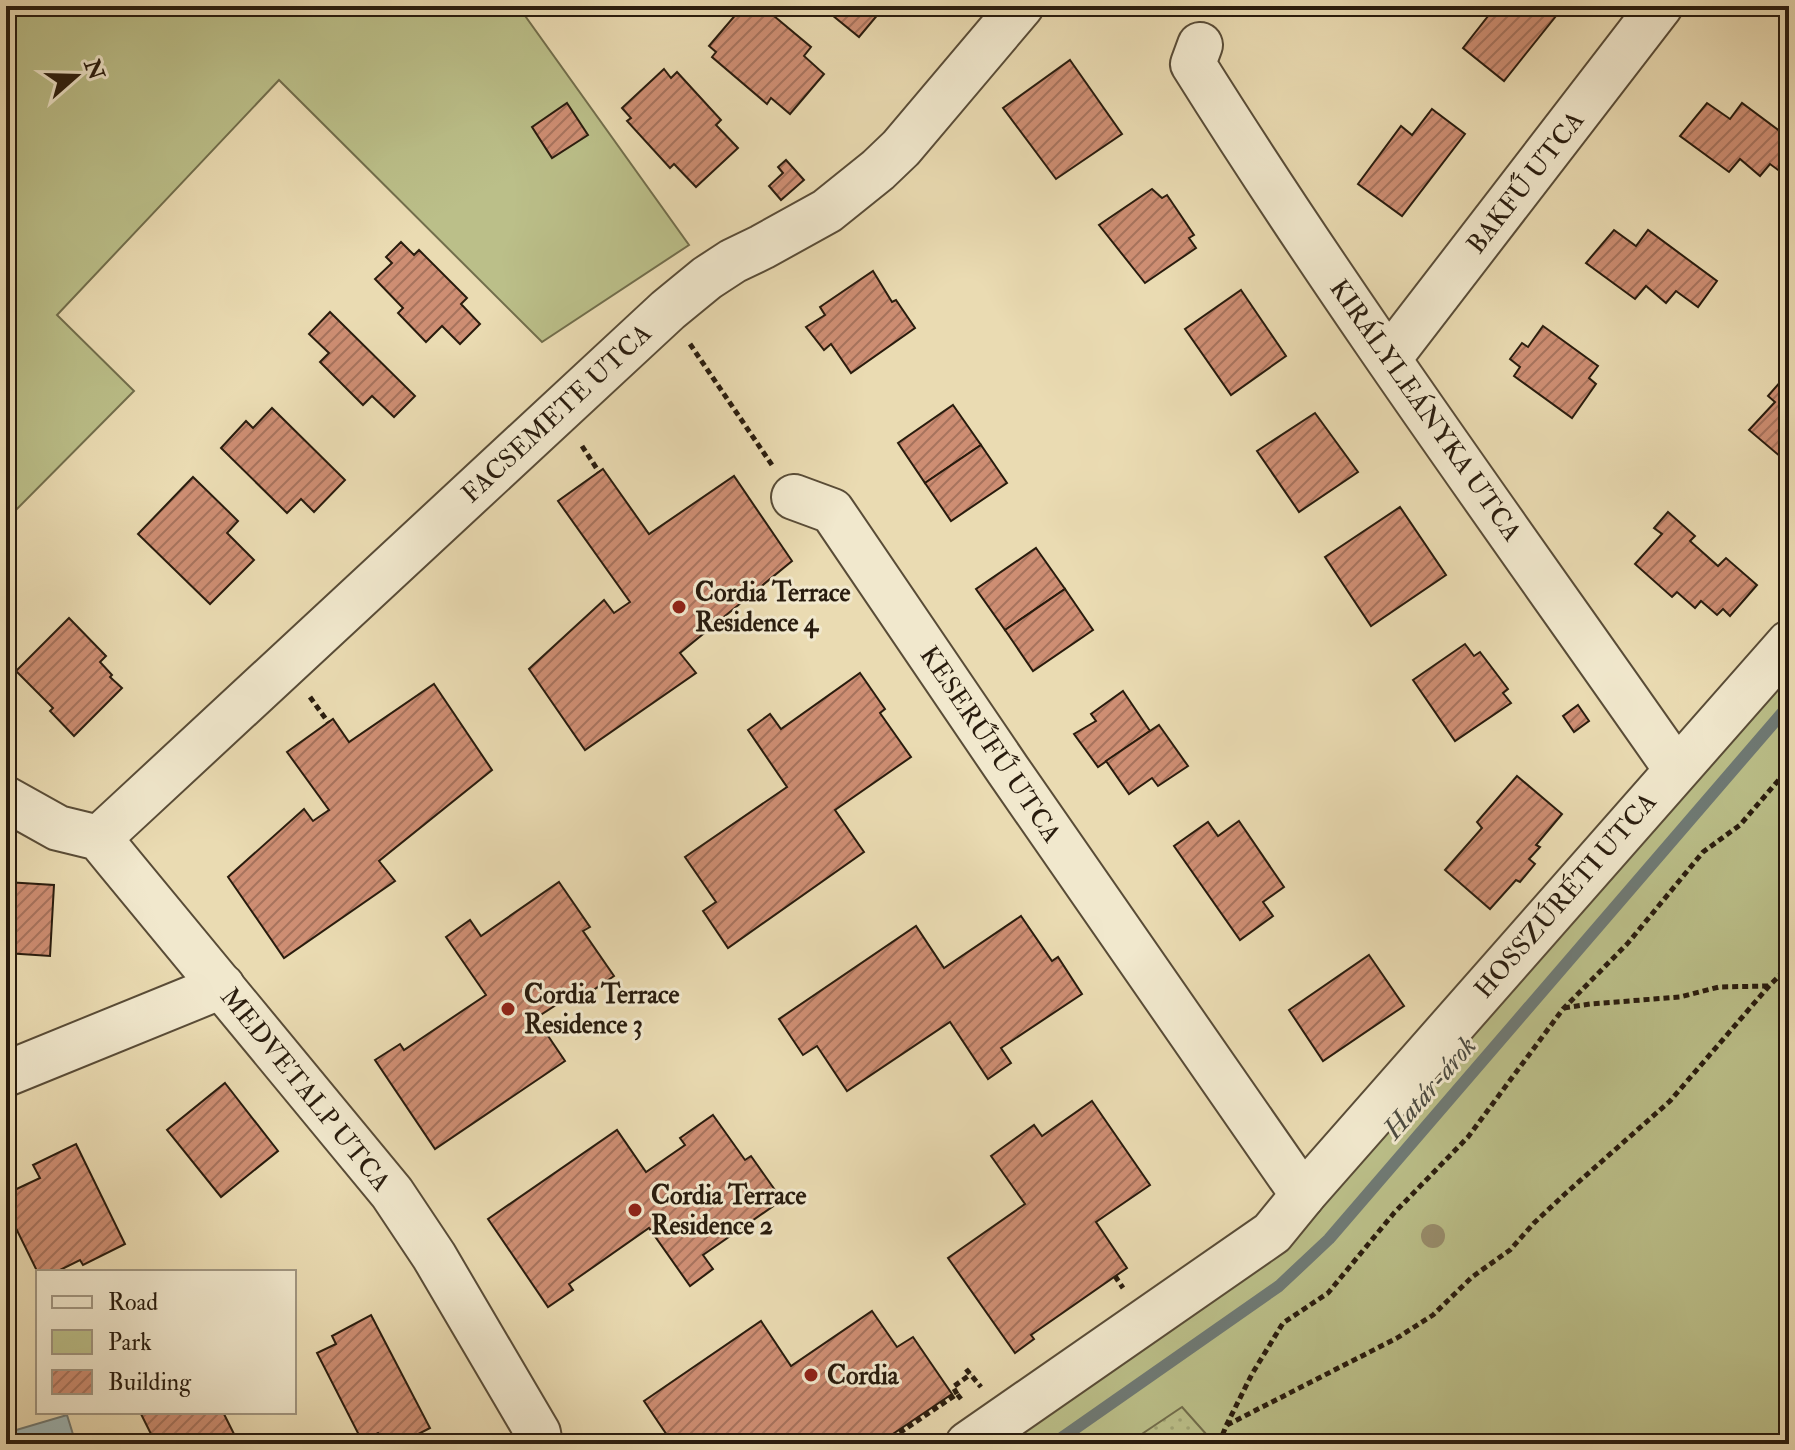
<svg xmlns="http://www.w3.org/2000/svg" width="1795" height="1450" font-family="'IM FELL Double Pica',serif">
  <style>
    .green { fill: #bbbf89; stroke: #726e4c; stroke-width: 2 }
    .park { fill: url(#park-dots); stroke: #726e4c; stroke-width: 2 }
    .water { fill: #9eb8b9; stroke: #6f7a75; stroke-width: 2 }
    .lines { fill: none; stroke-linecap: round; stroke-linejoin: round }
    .stream { stroke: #6f7a75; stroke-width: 12 }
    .building { fill: url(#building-hatch); stroke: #291c0e; stroke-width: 2 }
    .minor-casing { stroke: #594c37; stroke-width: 48 }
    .path { stroke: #291c0e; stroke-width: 5; stroke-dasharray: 6 4; stroke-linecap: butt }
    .minor { stroke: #f1e8cd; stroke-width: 44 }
    .tree { fill: #988d6c }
    .poi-dot { fill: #8f2418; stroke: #f1e8cd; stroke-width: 3 }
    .labels { text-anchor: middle; stroke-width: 6; stroke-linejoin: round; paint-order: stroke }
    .street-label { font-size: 26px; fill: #291c0e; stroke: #f1e8cd }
    .poi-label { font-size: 26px; font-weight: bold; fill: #291c0e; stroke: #f1e8cd; text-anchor: start }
    .water-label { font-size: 28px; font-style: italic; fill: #4c4b41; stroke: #f1e8cd }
  </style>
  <defs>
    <pattern id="park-dots" width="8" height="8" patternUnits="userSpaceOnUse" patternTransform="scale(2)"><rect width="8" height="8" fill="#bbbf89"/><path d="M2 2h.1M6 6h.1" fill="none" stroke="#a1a475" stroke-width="1.8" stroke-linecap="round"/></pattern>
    <pattern id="building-hatch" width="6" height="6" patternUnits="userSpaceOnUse" patternTransform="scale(2)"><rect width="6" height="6" fill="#ce8e73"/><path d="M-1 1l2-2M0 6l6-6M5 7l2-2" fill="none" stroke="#a7735d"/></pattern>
  </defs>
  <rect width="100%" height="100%" fill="#eadbb2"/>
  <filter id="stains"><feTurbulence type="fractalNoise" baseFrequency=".0025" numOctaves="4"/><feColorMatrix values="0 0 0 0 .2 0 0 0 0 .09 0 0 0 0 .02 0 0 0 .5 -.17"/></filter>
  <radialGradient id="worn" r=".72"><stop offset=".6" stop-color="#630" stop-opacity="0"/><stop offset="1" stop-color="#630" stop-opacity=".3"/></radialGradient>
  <g class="green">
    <path d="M6,6H518L689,245L542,342L279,80L57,315L134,391L6,520Z"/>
    <path d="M1789,672V1444H1001L1287,1245Z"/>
  </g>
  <path class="park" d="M1182,1407L1215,1444H1127Z"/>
  <path class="water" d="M67,1415L76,1444H6V1433Z"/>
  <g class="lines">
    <path class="stream" d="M1053,1444L1279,1286L1329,1239L1789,705"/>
  </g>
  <g class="building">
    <path d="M743,6L751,11L755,6H762L811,47L804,56L824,74L790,114L771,98L767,104L712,57L716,52L709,46Z"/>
    <path d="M821,6H885L859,37Z"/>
    <path d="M1496,6H1564L1504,81L1463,48Z"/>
    <path d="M1070,60L1122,134L1056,179L1003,108Z"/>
    <path d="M664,69L671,78L677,72L721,120L716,125L738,148L696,187L674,164L670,168L627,121L631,118L622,108Z"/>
    <path d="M567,103L588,135L552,158L532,127Z"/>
    <path d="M1707,103L1730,119L1742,103L1789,138V178L1770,164L1760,176L1740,159L1729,172L1680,136Z"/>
    <path d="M1432,109L1465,134L1402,216L1358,184L1401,126L1412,135Z"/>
    <path d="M786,160L804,180L781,200L769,186L783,173L778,167Z"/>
    <path d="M1152,189L1162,198L1167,195L1194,235L1189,238L1196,248L1145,283L1099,225Z"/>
    <path d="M1614,230L1636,246L1648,230L1717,281L1698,307L1676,291L1666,303L1646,286L1635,299L1586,263Z"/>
    <path d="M401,242L414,255L419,250L467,298L461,304L480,324L460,344L442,326L426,342L398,313L403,308L375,279L392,263L386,257Z"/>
    <path d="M873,271L892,302L896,300L915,328L851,373L831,344L824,350L806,327L825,315L820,307Z"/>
    <path d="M1241,290L1286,356L1231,395L1185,329Z"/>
    <path d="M330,312L415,396L394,417L372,396L363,405L320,362L329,353L309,334Z"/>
    <path d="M1543,326L1598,366L1589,378L1596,384L1572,418L1514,376L1520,367L1510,359L1522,343L1528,347Z"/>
    <path d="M1782,380L1789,386L1788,463L1749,430L1775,402L1768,396Z"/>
    <path d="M953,405L981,445L925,483L898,443Z"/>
    <path d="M272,408L345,480L314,512L301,499L287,513L221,448L246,421L253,428Z"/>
    <path d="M1315,413L1358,472L1299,512L1257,451Z"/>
    <path d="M981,445L1007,483L951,521L925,483Z"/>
    <path d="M603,469L649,534L734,476L792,561L680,653L696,673L585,750L529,669L604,600L614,613L630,602L558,501Z"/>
    <path d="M193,477L238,521L227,533L254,560L210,604L138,534Z"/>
    <path d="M1400,507L1446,575L1371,626L1325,557Z"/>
    <path d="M1668,512L1695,536L1690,541L1718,566L1726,558L1757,585L1730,616L1723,609L1717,615L1701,601L1695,608L1677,592L1672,597L1635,564L1662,534L1654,528Z"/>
    <path d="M1036,548L1065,589L1005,630L976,589Z"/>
    <path d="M1065,589L1093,630L1033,671L1005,630Z"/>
    <path d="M69,618L106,656L100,662L112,675L110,677L122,688L74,736L50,711L53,708L16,671Z"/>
    <path d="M1465,644L1474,656L1480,652L1508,689L1503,693L1511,703L1455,741L1413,680Z"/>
    <path d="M860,673L885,709L880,713L911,757L835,810L864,852L728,948L703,911L716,902L685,857L787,787L748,730L770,714L781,729Z"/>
    <path d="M434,684L492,770L379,861L395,881L284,958L228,877L304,809L313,821L329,810L287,752L333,719L349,742Z"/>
    <path d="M1123,691L1150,731L1098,767L1074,734L1096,721L1091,714Z"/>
    <path d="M1578,705L1589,721L1574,732L1563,716Z"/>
    <path d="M1159,725L1188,766L1158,786L1152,778L1129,794L1106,761Z"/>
    <path d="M1517,776L1562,814L1536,845L1540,847L1529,859L1535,864L1520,882L1516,880L1490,909L1445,870L1482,828L1477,822Z"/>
    <path d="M1239,821L1284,887L1263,902L1273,916L1240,940L1174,846L1208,822L1218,836Z"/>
    <path d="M6,882L54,885L50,956L6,953Z"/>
    <path d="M559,882L590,927L583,931L614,976L580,999L576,992L536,1018L565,1061L435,1149L375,1060L400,1044L404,1050L486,995L446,937L470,920L481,936Z"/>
    <path d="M1021,916L1052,961L1058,957L1082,994L1001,1048L1011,1063L988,1079L950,1022L847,1091L817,1046L803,1055L779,1019L916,926L944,968Z"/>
    <path d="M1369,955L1404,1006L1323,1061L1289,1010Z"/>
    <path d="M225,1083L278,1151L221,1197L167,1130Z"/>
    <path d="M1092,1101L1150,1185L1096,1222L1127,1268L1031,1335L1034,1339L1015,1353L948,1258L1025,1204L991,1156L1034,1125L1042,1136Z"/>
    <path d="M713,1115L745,1160L751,1156L782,1200L703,1255L713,1269L690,1286L649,1228L569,1284L573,1290L548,1307L488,1219L617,1130L646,1172L685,1145L680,1138Z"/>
    <path d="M76,1144L125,1244L83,1265L80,1260L56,1272L38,1273L6,1208V1194L40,1178L33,1165Z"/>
    <path d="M872,1311L897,1347L913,1337L952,1394L878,1444H787L782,1436L770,1444H673L644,1401L761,1321L791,1366Z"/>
    <path d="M371,1315L430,1428L399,1444H384L378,1433L362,1441L317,1353L336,1344L332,1336Z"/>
    <path d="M140,1412H223L239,1444H156Z"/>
  </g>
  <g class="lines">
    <g class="minor-casing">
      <g id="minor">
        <path d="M1200,45L1193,64C1344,305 1513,536 1676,769"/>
        <path d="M1389,358L1660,6"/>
        <path d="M794,497L832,511L1008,770L1303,1195"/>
        <path d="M6,799L58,828L99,838L117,860L392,1193L434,1256L538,1433L540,1444"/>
        <path d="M99,838L668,310L707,278L733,261L762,247L827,211L878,170L901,148L1021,6"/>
        <path d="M6,1074L222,986"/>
        <path d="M968,1444L1272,1233L1303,1195L1789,643"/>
      </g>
    </g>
    <g class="path">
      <path d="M690,344L772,465"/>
      <path d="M582,446L599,472"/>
      <path d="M310,697L328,722"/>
      <path d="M1564,1008L1590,1004L1680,997L1719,987L1768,986"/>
      <path d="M1115,1276L1123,1288"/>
      <path d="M966,1369L981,1387"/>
      <path d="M957,1394L953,1387L971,1374"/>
      <path d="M1227,1425L1397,1338L1433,1315L1472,1277L1510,1250L1534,1223L1566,1193L1670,1101L1769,986L1789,966"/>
      <path d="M883,1444L957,1394L961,1399"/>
      <path d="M1219,1444L1226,1426L1252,1374L1283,1323L1328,1293L1394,1213L1468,1137L1563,1009L1628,943L1703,852L1740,825L1789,768"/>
    </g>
    <use href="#minor" class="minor"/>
  </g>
  <circle class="tree" cx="1433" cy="1236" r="12"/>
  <g class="poi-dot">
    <circle cx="679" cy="607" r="8"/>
    <circle cx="508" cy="1009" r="8"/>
    <circle cx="635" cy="1210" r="8"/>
    <circle cx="811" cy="1375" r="8"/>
  </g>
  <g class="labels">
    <g class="street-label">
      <text transform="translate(1525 182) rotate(-52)" y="9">BAKFŰ UTCA</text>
      <text transform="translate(1426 410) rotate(55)" y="9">KIRÁLYLEÁNYKA UTCA</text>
      <text transform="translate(556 413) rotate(-43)" y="9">FACSEMETE UTCA</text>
      <text transform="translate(991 744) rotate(56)" y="9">KESERŰFŰ UTCA</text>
      <text transform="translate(1565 895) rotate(-49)" y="9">HOSSZÚRÉTI UTCA</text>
      <text transform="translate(306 1089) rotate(51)" y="9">MEDVETALP UTCA</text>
    </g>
    <g class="poi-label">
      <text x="695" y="601">Cordia Terrace<tspan x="695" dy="30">Residence 4</tspan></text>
      <text x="524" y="1003">Cordia Terrace<tspan x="524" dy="30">Residence 3</tspan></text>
      <text x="651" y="1204">Cordia Terrace<tspan x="651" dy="30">Residence 2</tspan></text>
      <text x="827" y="1384">Cordia</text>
    </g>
    <g class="water-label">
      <text transform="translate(1429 1087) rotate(-49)" y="10">Határ-árok</text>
    </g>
  </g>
  <rect width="1795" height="1450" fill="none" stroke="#eadbb2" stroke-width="32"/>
  <rect x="8" y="8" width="1779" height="1434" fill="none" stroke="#291c0e" stroke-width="4"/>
  <rect x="16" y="16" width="1763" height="1418" fill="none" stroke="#291c0e" stroke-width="2"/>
  <rect x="36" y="1270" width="260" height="144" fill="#f1e8cd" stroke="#a19681" stroke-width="2"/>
  <rect x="52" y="1296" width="40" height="12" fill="#f1e8cd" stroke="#a19681" stroke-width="2"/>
  <text x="108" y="1310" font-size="24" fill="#291c0e">Road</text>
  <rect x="52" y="1330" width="40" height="24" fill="#bbbf89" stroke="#a19681" stroke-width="2"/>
  <text x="108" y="1350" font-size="24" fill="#291c0e">Park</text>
  <rect x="52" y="1370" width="40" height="24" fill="url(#building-hatch)" stroke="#a19681" stroke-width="2"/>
  <text x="108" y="1390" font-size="24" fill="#291c0e">Building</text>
  <g transform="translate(76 76) rotate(70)" stroke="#f1e8cd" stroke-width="6" paint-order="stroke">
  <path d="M0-6L14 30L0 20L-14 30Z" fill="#291c0e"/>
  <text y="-12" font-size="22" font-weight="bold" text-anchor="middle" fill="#291c0e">N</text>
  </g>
  <rect width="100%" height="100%" filter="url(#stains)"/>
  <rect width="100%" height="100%" fill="url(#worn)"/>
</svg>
